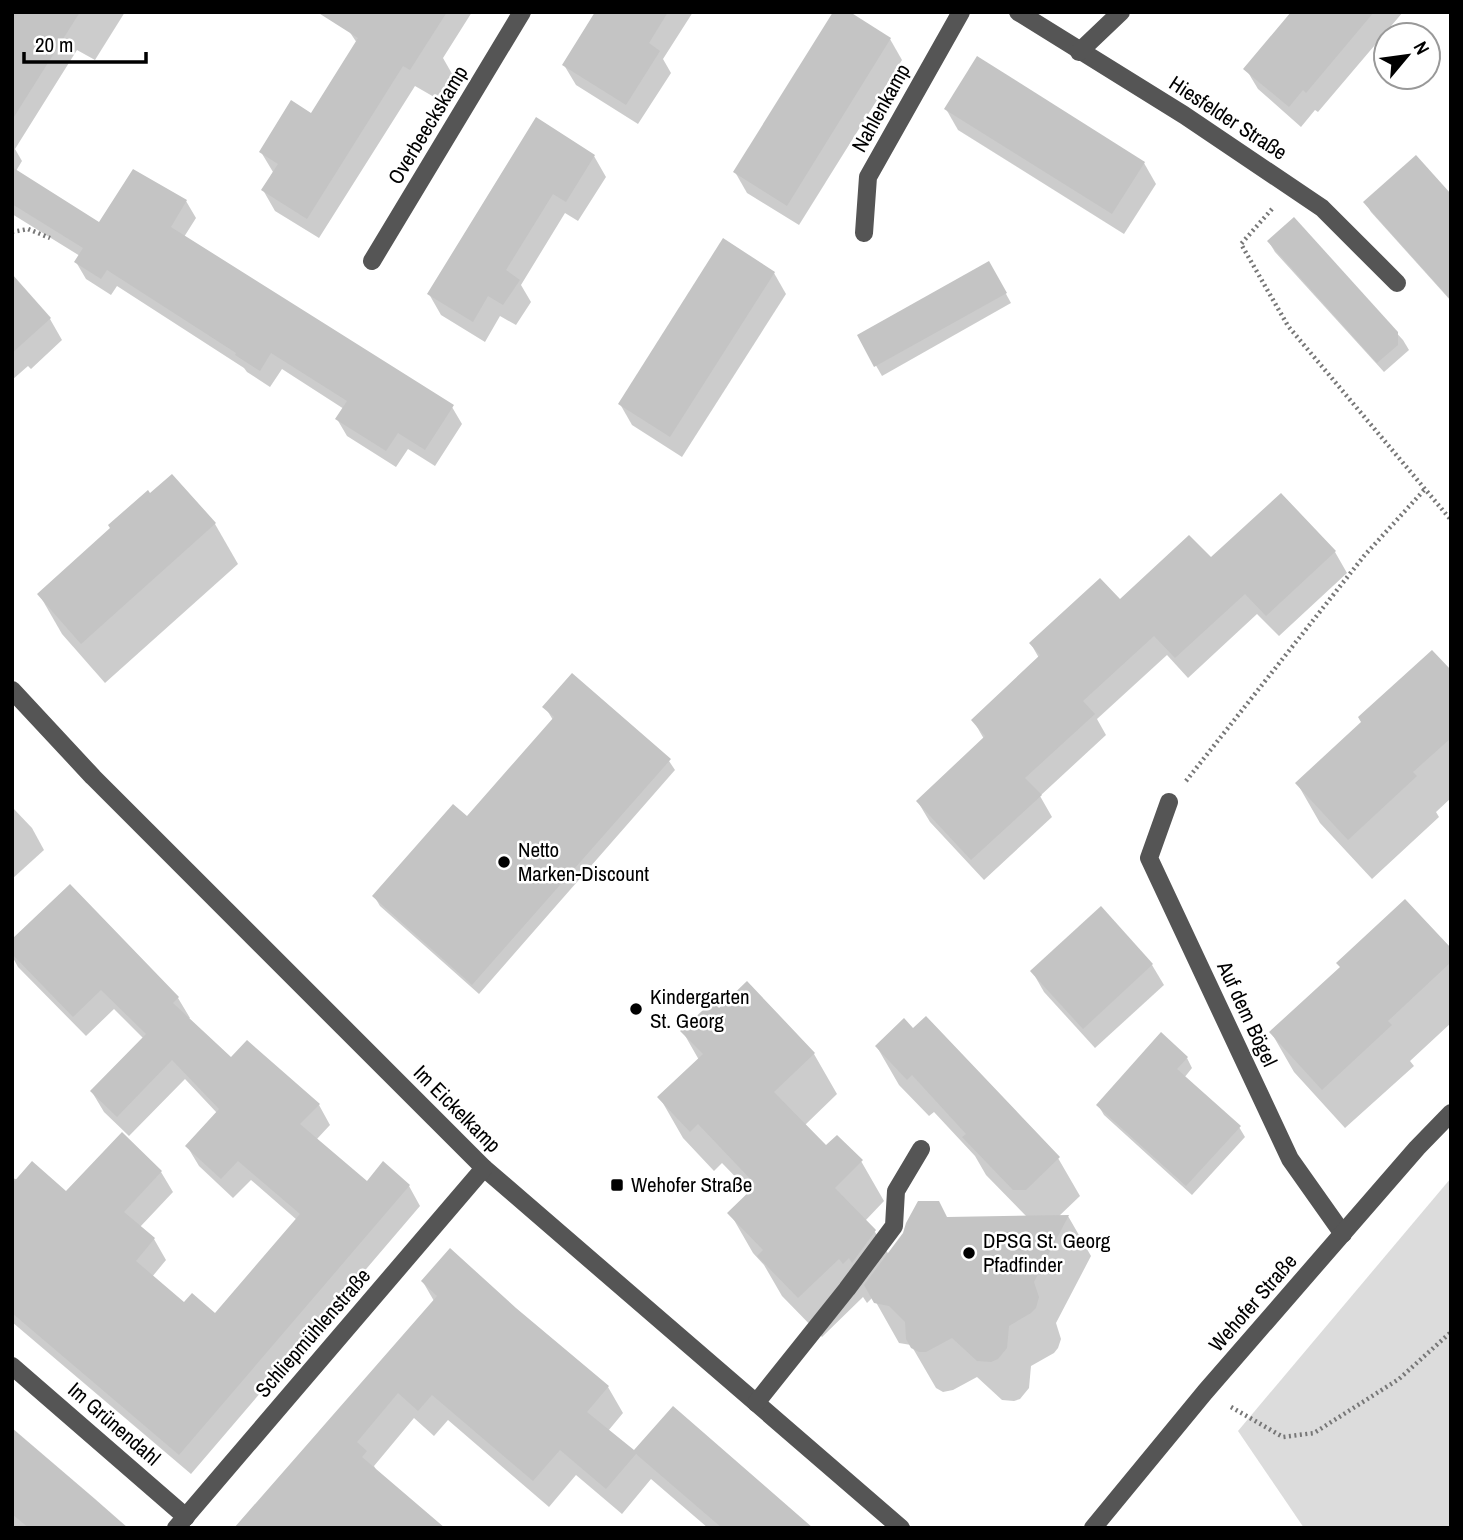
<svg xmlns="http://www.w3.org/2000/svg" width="1463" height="1540" font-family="'Archivo Narrow',sans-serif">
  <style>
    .green { fill: #dcdcdc }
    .shadow { fill: #0003 }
    .building { fill: #c4c4c4 }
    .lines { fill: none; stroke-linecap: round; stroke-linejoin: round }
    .path { stroke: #777; stroke-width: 4.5; stroke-dasharray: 2 3.5; stroke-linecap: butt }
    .minor { stroke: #555; stroke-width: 18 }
    .poi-dot { fill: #000; stroke: #fff; stroke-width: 2.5 }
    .labels { text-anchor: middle; stroke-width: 5; stroke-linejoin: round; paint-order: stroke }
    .street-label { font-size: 21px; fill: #000; stroke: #fff }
    .poi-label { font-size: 21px; fill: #000; stroke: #fff; text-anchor: start }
  </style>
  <rect width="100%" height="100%" fill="#fff"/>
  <path class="green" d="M1451,1178V1528H1304L1238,1431Z"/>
  <g class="shadow">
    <path d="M19,12H125L95,60L77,50L15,149L22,161L16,171L100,224L186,201L196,218L184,237L452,407L462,424L435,466L408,449L396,467L347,436L337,419L344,409L282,369L270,387L247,372L244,368L117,286L111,295L86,279L76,262L80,256L12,214V45Z"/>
    <path d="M361,12H472L443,58L455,79L441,101L415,86L319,238L275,211L263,190L273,172L261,152L311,115L357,43L349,31Z"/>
    <path d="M597,12H693L663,59L671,73L638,124L576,85L564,65Z"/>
    <path d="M1294,12H1403L1318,112L1315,110L1301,127L1258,89L1246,69Z"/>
    <path d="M890,39L902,60L799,225L747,193L735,172Z"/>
    <path d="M946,109L1144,163L1156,184L1124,234L958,130Z"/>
    <path d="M594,156L606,177L578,221L565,213L521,285L531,302L516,325L500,316L485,342L441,315L429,294Z"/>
    <path d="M1451,196V301L1371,212L1365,202Z"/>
    <path d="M1294,220L1403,340L1409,350L1384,372L1275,252L1269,242Z"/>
    <path d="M989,263L1011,303L882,376L859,336Z"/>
    <path d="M774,273L786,294L682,457L632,425L620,404Z"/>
    <path d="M12,300L50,319L62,340L31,369L28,366L12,380Z"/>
    <path d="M171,476L215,524L238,564L105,683L62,634L39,594Z"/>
    <path d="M1281,495L1335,552L1347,573L1279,636L1257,614L1188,678L1167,655L1097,719L1106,735L1040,796L1052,817L984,880L930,822L918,802L984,739L973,720L1039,658L1031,644L1211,560Z"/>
    <path d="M1451,672V798L1436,812L1439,817L1372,879L1320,823L1297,783Z"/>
    <path d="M545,707L669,761L675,770L479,994L380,906L374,896L467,818L553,720Z"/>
    <path d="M12,807L32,828L44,850L12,879Z"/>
    <path d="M12,942L178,998L190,1018L188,1019L231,1060L319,1105L330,1125L316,1140L367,1183L409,1186L420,1206L191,1474L12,1322V1178L66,1193L161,1172L173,1192L140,1227L154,1239L166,1260L152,1277L184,1304L215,1315L297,1220L251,1180L233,1198L199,1166L187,1146L217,1113L185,1079L129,1136L104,1112L92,1092L144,1039L114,1009L86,1036L18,967L12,956Z"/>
    <path d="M1451,950V1023L1410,1061L1414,1066L1345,1128L1294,1072L1271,1032Z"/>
    <path d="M1152,965L1164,985L1095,1048L1044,992L1032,971Z"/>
    <path d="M747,983L814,1054L837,1094L804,1126L826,1148L861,1161L884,1201L865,1221L875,1232L889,1255L948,1219L1027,1217L986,1175L975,1156L934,1112L929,1116L899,1085L877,1047L1058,1158L1080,1196L1058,1217L1068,1216L1091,1256L1056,1323L1061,1339L1058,1348L1054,1353L1031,1366L1029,1388L1020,1399L1014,1401L1002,1400L977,1377L953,1390L943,1392L936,1388L911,1345L899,1343L873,1297L867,1303L863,1297L822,1337L782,1296L764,1265L753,1253L730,1213L751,1193L722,1163L714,1171L683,1138L660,1098L699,1060L683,1032L719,1010Z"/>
    <path d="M1187,1058L1192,1068L1184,1078L1239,1127L1245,1137L1192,1195L1104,1115L1098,1105Z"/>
    <path d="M423,1282L515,1309L608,1387L623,1413L608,1431L634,1453L812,1528H708L651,1479L622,1514L576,1475L549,1507L448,1420L434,1436L414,1418L374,1466L378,1473L237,1528L434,1301Z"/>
    <path d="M12,1430L123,1528H12Z"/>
  </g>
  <g class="building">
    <path d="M12,12H80L12,120Z"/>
    <path d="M317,12H447L410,70L403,66L307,219L261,190L278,164L259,152L291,100L311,113L358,38Z"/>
    <path d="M595,12H668L649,43L660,51L626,105L562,65Z"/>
    <path d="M833,12H850L891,38L787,206L733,172Z"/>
    <path d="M1291,12H1374L1306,93L1303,90L1289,107L1243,69Z"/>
    <path d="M977,56L1145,162L1112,214L944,109Z"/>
    <path d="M536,117L595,155L566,202L553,194L506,270L520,280L503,305L488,296L473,322L427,294Z"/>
    <path d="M1416,155L1451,194V300L1363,202Z"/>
    <path d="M12,167L99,222L133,169L187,200L171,227L454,405L425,450L398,433L386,451L335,419L347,401L271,353L260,371L235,355L236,353L107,270L101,279L74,262L83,248L12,204Z"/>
    <path d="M1294,217L1398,332V345L1377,363L1267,241Z"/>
    <path d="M723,238L775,272L670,437L618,404Z"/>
    <path d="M989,261L1007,293L874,367L857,335Z"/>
    <path d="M12,274L51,318L12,353Z"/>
    <path d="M172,474L216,523L81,644L37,594L110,528L108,525L148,490L150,493Z"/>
    <path d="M1281,493L1336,551L1266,616L1245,594L1175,658L1154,636L1083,701L1095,714L1025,778L1042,795L971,860L916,801L985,736L971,720L1040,655L1029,643L1100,578L1120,599L1189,535L1211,557Z"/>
    <path d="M1432,650L1451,670V738L1413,772L1417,776L1348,840L1295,783L1361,722L1358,717Z"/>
    <path d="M572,673L671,759L472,985L372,896L453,804L467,816L554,717L542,707Z"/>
    <path d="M70,884L179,997L173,1003L231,1057L247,1040L320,1104L300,1124L367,1181L383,1161L410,1185L179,1455L12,1313V1184L32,1161L66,1191L122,1132L162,1171L124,1212L155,1238L136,1261L184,1302L192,1293L215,1313L300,1214L238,1161L221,1179L185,1146L219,1109L172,1060L117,1117L90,1091L146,1034L101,990L73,1017L12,954V939Z"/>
    <path d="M1405,899L1451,948V962L1388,1021L1392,1025L1322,1090L1269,1032L1340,967L1336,963Z"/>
    <path d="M1101,906L1153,964L1083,1029L1030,971Z"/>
    <path d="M747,981L815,1053L774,1092L826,1145L837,1135L863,1160L835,1188L876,1230L852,1263L849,1258L843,1264L839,1259L798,1298L757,1256L763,1250L727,1213L756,1185L698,1124L690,1132L657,1097L703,1054L680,1031L713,1001L719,1008Z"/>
    <path d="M926,1016L1060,1157L1026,1190H1013L962,1137L966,1134L912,1075L907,1080L875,1046L904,1018L913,1028Z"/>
    <path d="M1161,1032L1188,1057L1177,1069L1241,1126L1186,1186L1096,1105Z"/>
    <path d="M918,1201H939L947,1217L1069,1215L1034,1282L1039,1297L1036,1308L1031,1313L1009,1326L1007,1348L998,1359L991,1362L977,1361L952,1338L926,1352H919L911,1348L906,1339L905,1322L889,1306L874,1303L864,1285L903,1233L906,1223Z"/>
    <path d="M450,1248L516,1308L609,1386L587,1412L634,1450L673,1406L813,1528H722L636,1454L606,1489L560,1450L533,1481L432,1395L418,1411L398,1393L357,1442L367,1451L362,1457L445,1528H234L437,1296L421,1281Z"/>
    <path d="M12,1428L95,1499L128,1528H29L12,1514Z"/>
  </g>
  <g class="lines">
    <g class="path">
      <path d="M1272,209L1241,244L1288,326L1451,520"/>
      <path d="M12,232L28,229L50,238"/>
      <path d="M1186,781L1364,556L1425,489"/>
      <path d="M1231,1407L1283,1437L1314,1433L1399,1379L1451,1332"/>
    </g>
    <g class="minor">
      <path d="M1018,12L1184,115L1322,208L1397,283"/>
      <path d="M1079,52L1121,12"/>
      <path d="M864,233L868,177L961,12"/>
      <path d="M372,261L522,12"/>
      <path d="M12,690L93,777L484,1168L901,1528"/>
      <path d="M1169,802L1149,858L1290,1159L1343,1234"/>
      <path d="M12,1366L186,1517"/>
      <path d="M756,1403L847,1289L894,1226L896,1191L921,1149"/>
      <path d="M176,1528L484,1168"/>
      <path d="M1093,1528L1205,1392L1417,1148L1451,1113"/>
    </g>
  </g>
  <g class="poi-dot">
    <circle cx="504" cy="862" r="7"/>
    <circle cx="636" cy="1009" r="7"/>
    <rect x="610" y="1178" width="14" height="14" rx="3.5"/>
    <circle cx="969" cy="1253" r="7"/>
  </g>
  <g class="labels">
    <g class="street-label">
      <text transform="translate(881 108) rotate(-61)" y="7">Nahlenkamp</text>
      <text transform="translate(1228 118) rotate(33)" y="7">Hiesfelder Straße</text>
      <text transform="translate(428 125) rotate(-59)" y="7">Overbeeckskamp</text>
      <text transform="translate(1247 1014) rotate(65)" y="7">Auf dem Bögel</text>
      <text transform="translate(457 1109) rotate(45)" y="7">Im Eickelkamp</text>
      <text transform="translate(1253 1303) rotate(-49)" y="7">Wehofer Straße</text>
      <text transform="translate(313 1333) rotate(-49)" y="7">Schliepmühlenstraße</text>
      <text transform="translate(114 1424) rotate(41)" y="7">Im Grünendahl</text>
    </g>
    <g class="poi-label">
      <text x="518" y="857">Netto<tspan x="518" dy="24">Marken-Discount</tspan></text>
      <text x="650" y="1004">Kindergarten<tspan x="650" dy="24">St. Georg</tspan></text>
      <text x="631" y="1192">Wehofer Straße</text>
      <text x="983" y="1248">DPSG St. Georg<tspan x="983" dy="24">Pfadfinder</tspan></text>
    </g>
  </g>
  <rect width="1463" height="1540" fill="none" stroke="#000000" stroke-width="28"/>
  <g transform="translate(1407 56) rotate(61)"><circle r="33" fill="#ffffff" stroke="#999999" stroke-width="2"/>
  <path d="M0-5L12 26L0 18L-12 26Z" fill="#000000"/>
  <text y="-10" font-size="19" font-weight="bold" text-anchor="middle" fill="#000000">N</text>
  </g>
  <path d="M24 52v10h122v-10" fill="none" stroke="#000000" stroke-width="3.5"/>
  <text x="35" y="52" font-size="21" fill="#000000" stroke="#ffffff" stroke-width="5" paint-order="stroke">20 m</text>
</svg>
